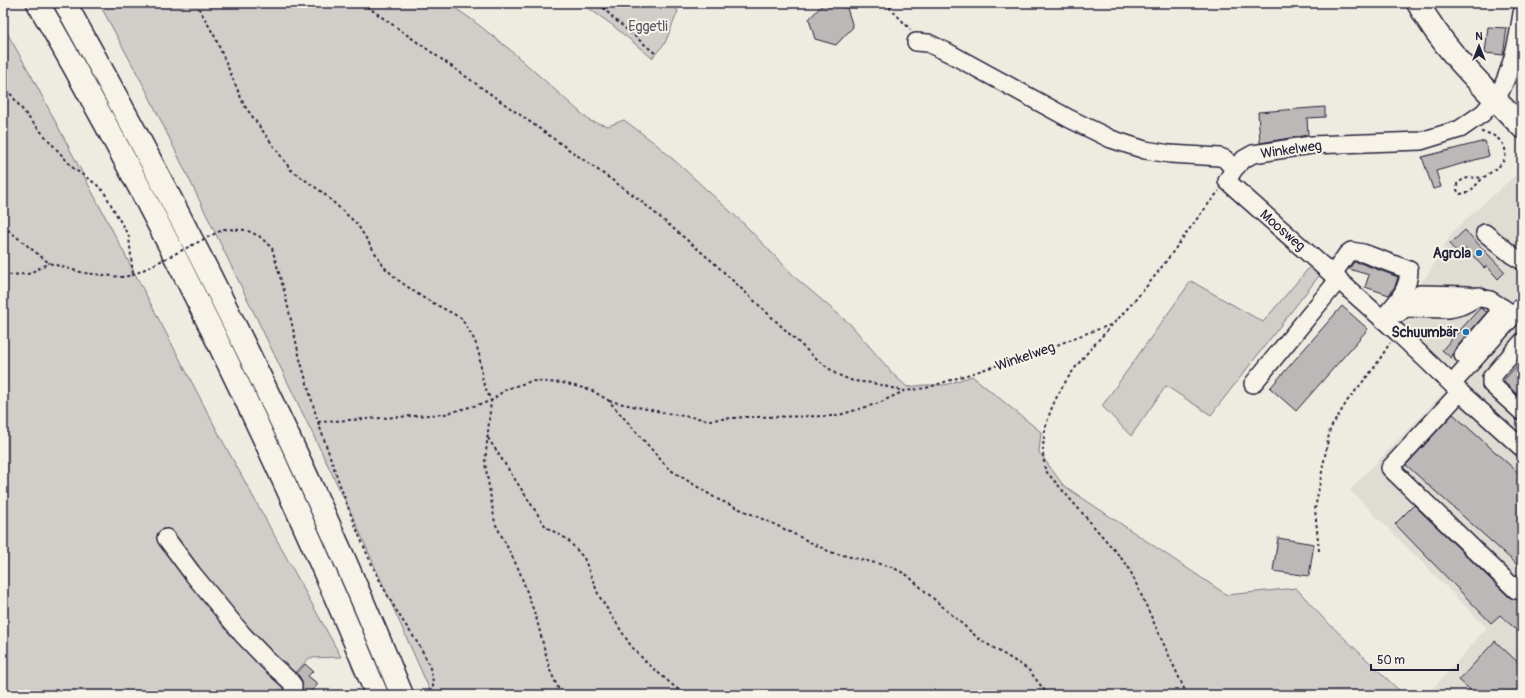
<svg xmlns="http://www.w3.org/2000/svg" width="1525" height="698" font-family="Pangolin,sans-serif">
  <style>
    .built { fill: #dfdcd4 }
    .green { fill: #d1cdc9; stroke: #7a7882 }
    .building { fill: #bbb8b7; stroke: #22223b }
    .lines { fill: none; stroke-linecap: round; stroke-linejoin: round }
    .minor-casing { stroke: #22223b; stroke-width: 20 }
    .major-casing { stroke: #22223b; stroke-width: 25 }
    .highway-casing { stroke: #22223b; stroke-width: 25 }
    .path { stroke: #22223b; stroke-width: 2; stroke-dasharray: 3 3; stroke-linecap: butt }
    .minor { stroke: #f7f3e8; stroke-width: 17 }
    .major { stroke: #f7f3e8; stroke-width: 22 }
    .highway { stroke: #f7f3e8; stroke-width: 22 }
    .path-bridge { stroke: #22223b; stroke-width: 2; stroke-dasharray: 3 3; stroke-linecap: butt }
    .poi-dot { fill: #1f6fb2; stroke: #f7f3e8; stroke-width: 1.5 }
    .labels { text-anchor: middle; stroke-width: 4; stroke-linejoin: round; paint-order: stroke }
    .park-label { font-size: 14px; fill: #575566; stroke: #f7f3e8 }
    .street-label { font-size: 14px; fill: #22223b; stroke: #f7f3e8 }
    .poi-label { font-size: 14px; font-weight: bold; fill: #22223b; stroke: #f7f3e8; text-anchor: end }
  </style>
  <rect width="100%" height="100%" fill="#eeebe1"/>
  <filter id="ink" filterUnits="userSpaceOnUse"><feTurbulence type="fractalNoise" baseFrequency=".025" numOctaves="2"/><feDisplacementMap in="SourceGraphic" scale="8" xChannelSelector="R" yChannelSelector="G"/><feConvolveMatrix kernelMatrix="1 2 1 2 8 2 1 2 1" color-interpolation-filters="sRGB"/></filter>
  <g filter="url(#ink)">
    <g class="built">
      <path d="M1522,169V296L1460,364L1447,367L1435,364L1388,318L1427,276L1452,232Z"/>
      <path d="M1522,306V695H1427L1487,628L1350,490L1452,384Z"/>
    </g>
    <g class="green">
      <path d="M99,3H448L471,19L508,48L590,121L608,126L624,120L656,144L684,169L744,224L797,279L851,325L893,374L907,387L925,385H945L972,376L1041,432L1039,452L1063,485L1227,595L1296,588L1322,617L1404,695H432L352,515L146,90Z"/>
      <path d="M581,3H673L678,11L665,43L652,58L611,24Z"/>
      <path d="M3,26L31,75L221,438L341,657L309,658L275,695H3Z"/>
      <path d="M1313,263L1322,272L1211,415L1166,386L1131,436L1102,406L1191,281L1263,322Z"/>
    </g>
    <g class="building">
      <path d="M824,3L847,8L853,27L836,45L815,39L809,19Z"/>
      <path d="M1488,27L1507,28L1503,55L1485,53Z"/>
      <path d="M1325,107V117L1307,118L1308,135L1260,143L1258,112Z"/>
      <path d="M1485,141L1489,156L1436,171L1441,187L1433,189L1422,157Z"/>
      <path d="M1465,230L1505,272L1498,279L1487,266L1484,268L1466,248L1459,255L1451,246L1450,244Z"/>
      <path d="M1354,262L1360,263L1398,277L1395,286L1389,295L1365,287L1369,275L1349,269Z"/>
      <path d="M1342,306L1368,329L1296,411L1270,388Z"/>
      <path d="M1480,308L1487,312L1455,349L1451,358L1442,350Z"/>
      <path d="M1522,360V399L1503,381Z"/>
      <path d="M1453,414L1522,476V569L1406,465Z"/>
      <path d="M1414,505L1509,597L1517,600L1522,605V635L1500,615L1491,623L1395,524Z"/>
      <path d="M1278,538L1314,544L1309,576L1273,571Z"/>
      <path d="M1495,641L1522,666V695H1476L1459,680Z"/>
      <path d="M305,664L313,671L308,676L318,684L308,695L303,693L301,679L297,673Z"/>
    </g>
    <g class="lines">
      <g class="minor-casing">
        <g id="minor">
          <path d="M916,42L928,43L949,53L1070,119L1111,139L1145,150L1170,154L1220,157L1225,159L1234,169"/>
          <path d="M1499,94C1512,69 1518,41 1522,13"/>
          <path d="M1490,105L1483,113L1460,129L1421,141L1311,145L1253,154L1244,159L1234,169L1227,181L1397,332L1460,392L1522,448"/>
          <path d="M1485,233L1512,255L1522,261"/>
          <path d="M1333,274L1347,254L1351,251L1363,253L1409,270C1409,291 1395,304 1382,319"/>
          <path d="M1405,308L1412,300L1420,294L1468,295L1490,300L1514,315"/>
          <path d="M1399,313L1405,308L1448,309C1463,307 1466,303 1479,296"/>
          <path d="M1522,342L1491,378V384L1522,412"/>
          <path d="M1463,355L1503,308"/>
          <path d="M1253,384L1339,279"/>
          <path d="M1452,384L1521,307"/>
          <path d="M1460,392L1390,468L1516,590L1522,583"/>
          <path d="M166,538L192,573L243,635L269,662L290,681L293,685V695"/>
        </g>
      </g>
      <g class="major-casing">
        <path id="major" d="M1418,3C1444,51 1485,88 1522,127"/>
      </g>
      <g class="highway-casing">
        <g id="highway">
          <path d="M38,3C166,226 279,458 377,695"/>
          <path d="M65,3C190,227 305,457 402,695"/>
        </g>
      </g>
      <g class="path">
        <path d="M196,3L215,37L244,105L291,170L322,192L357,224L384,267L398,280L422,297L461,318L468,329L475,341L479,354L483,382L491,401L485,463L495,523L519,570L536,617L550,670L561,695"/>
        <path d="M362,3L636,197L713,262L812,355L836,374L853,381L872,383L904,391"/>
        <path d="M599,3L613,18L656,54"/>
        <path d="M885,3L911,30"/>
        <path d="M3,84L28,117L74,169L96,184L104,192L129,237L133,275"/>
        <path d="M1481,132C1496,133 1513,147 1502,163C1497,170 1488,173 1482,179C1474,186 1472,193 1460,194L1457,190V184C1464,177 1473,177 1483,178"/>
        <path d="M3,226L49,263L84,273L122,277L133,275L143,270"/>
        <path d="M224,229L246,230L259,236L272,248L285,294L300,359L318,422L445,414L491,401L506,389L532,381L563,383L591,390L608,400L669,469L717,499L776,525L830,552L892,567L907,575L979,639L1028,669L1048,695"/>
        <path d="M3,275L28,274L49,263"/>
        <path d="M609,401L666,413L709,420L746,417L836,416L879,403L904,391L926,388L1045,350L1079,336L1113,324"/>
        <path d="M318,422C342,490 362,556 401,618C415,640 438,667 432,695"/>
        <path d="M488,438L546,527L567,539L584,558L599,596L631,646L646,662L676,688L688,695"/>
        <path d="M1319,551L1315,509L1330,429L1348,400L1374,368L1390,343"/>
        <path d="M1187,695L1128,566L1045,470C1045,465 1043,458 1043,452C1043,385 1102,340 1141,293C1169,260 1191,224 1219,191"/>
      </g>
      <use href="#minor" class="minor"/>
      <use href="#major" class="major"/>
      <use href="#highway" class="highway"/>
      <path class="path-bridge" d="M143,270L224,229"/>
    </g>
  </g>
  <g class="poi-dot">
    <circle cx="1479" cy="253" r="4"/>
    <circle cx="1466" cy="332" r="4"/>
  </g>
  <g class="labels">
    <g class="park-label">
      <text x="648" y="31">Eggetli</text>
    </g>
    <g class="street-label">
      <text transform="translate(1291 149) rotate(-8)" y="5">Winkelweg</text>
      <text transform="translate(1283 230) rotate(41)" y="5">Moosweg</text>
      <text transform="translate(1025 356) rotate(-19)" y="5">Winkelweg</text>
    </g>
    <g class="poi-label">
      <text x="1471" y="258">Agrola</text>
      <text x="1458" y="337">Schuumbär</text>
    </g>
  </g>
  <rect width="1525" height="698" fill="none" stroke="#f7f3e8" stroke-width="16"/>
  <rect x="8" y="8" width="1509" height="682" fill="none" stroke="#22223b" stroke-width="1.5" filter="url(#ink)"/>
  <g transform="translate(1479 46)" stroke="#f7f3e8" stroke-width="3" paint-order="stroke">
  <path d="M0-3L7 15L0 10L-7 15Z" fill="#22223b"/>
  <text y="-6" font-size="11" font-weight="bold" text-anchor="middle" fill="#22223b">N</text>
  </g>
  <path d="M1371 664v6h87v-6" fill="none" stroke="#22223b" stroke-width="2"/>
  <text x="1377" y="664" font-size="12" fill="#22223b" stroke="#f7f3e8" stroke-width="3" paint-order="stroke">50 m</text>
</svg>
